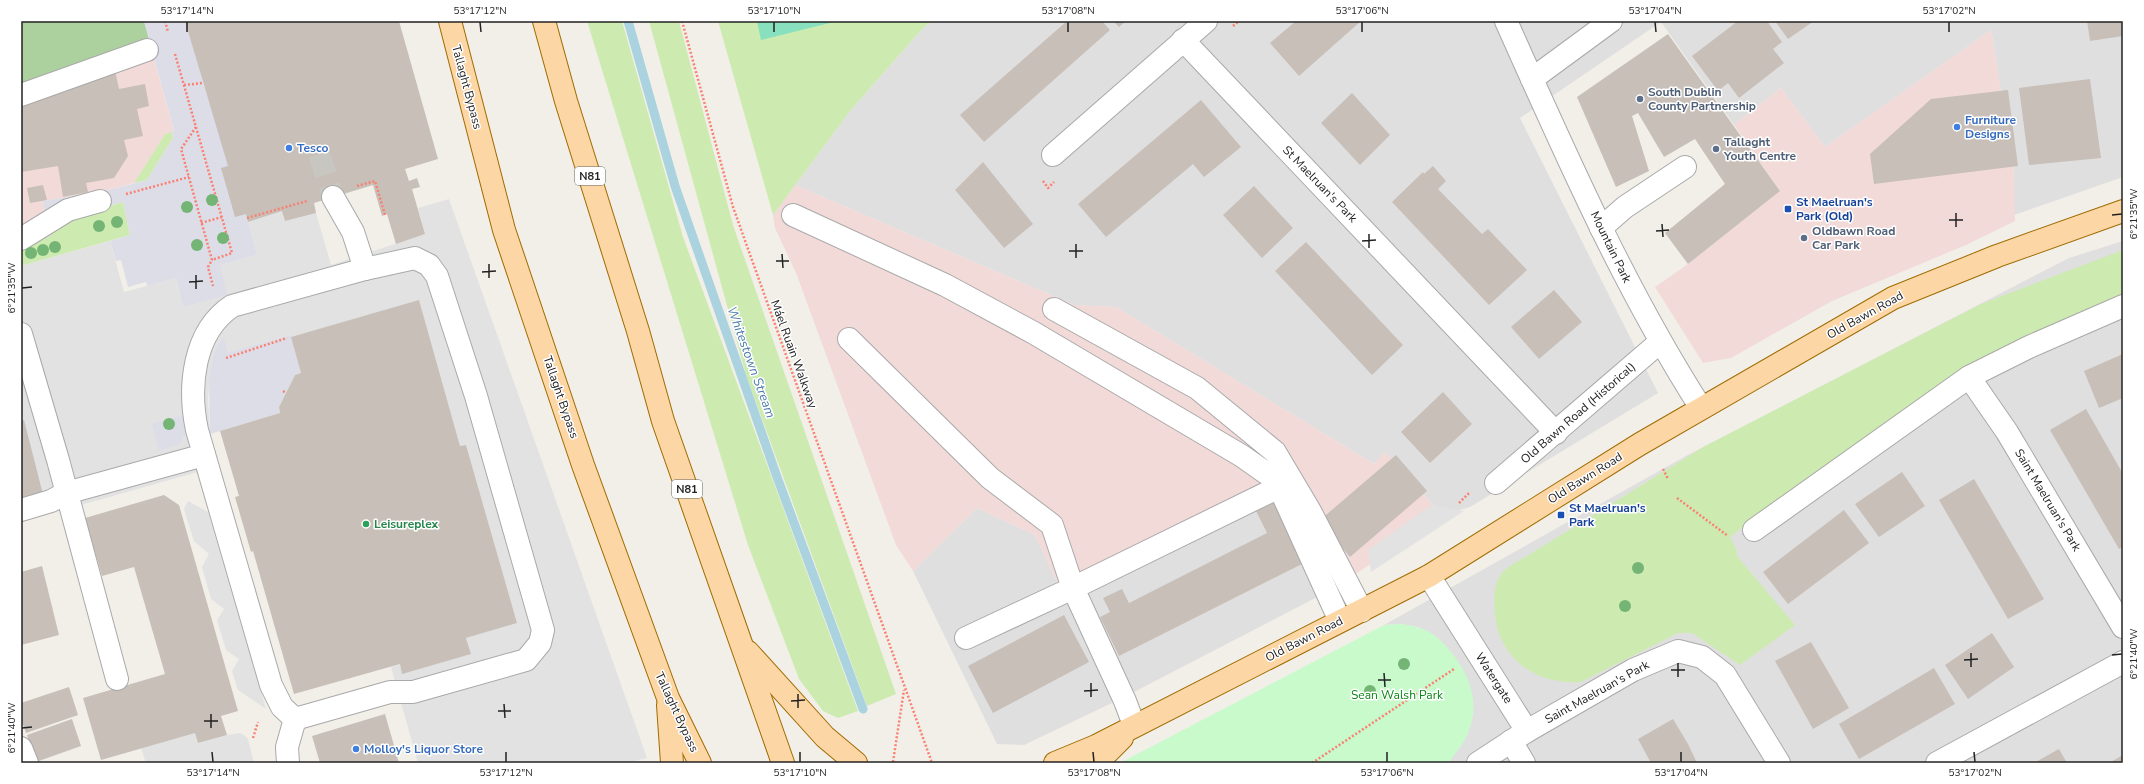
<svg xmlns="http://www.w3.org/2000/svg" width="2144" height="784" font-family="'Nunito Sans',sans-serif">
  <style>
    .residential { fill: #e0dfdf }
    .commercial { fill: #f2dad9 }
    .grass { fill: #cdebb0 }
    .forest { fill: #add19e }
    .park { fill: #c8facc }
    .pitch { fill: #88e0be }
    .parking { fill: #e2e2e2 }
    .plaza { fill: #dddde8 }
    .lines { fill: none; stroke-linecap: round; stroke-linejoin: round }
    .stream { stroke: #aad3df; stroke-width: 9 }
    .building { fill: #c7bfb8 }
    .minor-tunnel { stroke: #c8c6c1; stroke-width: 22; stroke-dasharray: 22 11; stroke-linecap: butt }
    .minor-casing { stroke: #a9a9a9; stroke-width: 24 }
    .major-casing { stroke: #a06b00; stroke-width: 24 }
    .path { stroke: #fa8072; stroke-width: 2.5; stroke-dasharray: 2 2; stroke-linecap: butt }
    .minor { stroke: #fff; stroke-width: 22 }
    .major { stroke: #fcd6a4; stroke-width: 22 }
    .tree { fill: #74b475 }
    .ticks { fill: none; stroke: #222; stroke-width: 1.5 }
    .service-dot { fill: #5c6f8a; stroke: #fff; stroke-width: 1.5 }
    .shop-dot { fill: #3f7fe0; stroke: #fff; stroke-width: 1.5 }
    .transit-dot { fill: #1a4fb4; stroke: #fff; stroke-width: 1.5 }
    .leisure-dot { fill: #2e9e5b; stroke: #fff; stroke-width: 1.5 }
    .labels { text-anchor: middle; stroke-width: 3; stroke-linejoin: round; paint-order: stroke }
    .shield { fill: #fff; stroke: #646464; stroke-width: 1 }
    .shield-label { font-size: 11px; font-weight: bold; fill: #222 }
    .street-label { font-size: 12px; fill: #222; stroke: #fff }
    .service-label { font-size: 12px; font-weight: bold; fill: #4e5e75; stroke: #fff; text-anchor: start }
    .shop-label { font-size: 12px; font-weight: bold; fill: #366cbe; stroke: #fff; text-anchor: start }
    .transit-label { font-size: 12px; font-weight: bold; fill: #164399; stroke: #fff; text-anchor: start }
    .leisure-label { font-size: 12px; font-weight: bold; fill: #27864d; stroke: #fff; text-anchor: start }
    .park-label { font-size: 12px; fill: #0c8416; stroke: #fff }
    .water-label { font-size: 13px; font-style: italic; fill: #4a7aab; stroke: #fff }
    .neatline { fill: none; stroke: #222; stroke-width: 1.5 }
    .ticks-label { font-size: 10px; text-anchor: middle; fill: #222 }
  </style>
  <rect width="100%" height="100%" fill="#f2efe9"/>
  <g class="residential">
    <path d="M932,21H2123V177L2014,215V172L1991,30L1825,147L1781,88L1734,125L1661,22L1520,118L1658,393L1470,507L1442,515L1385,452L1374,464L1116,307L1074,305L795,185L850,111L922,29Z"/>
    <path d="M2123,241V763H1448L1467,735L1473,714L1461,667L1448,649L1435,636L1418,627L1401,624L1384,625L1684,457L2069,258Z"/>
    <path d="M1277,495L1323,594L1132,693L1077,580Z"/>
    <path d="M977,508L1035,535L1114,702L1024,745L997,744L913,571Z"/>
  </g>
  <g class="commercial">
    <path d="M1991,30L2014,172L2015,221L1966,245L1832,301L1731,358L1703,363L1655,287L1688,264L1780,191L1734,125L1781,88L1825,147Z"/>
    <path d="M152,51L174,132L165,134L134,183L109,190L43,201L46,218L21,227V100Z"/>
    <path d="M795,185L1074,305L1116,307L1374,464L1385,452L1442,515L1337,587L1283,478L1060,588L1035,535L977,508L913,571L896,545L796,273L775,228L773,215Z"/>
  </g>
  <g class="grass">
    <path d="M587,21H622L683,237L858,711L838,718L823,711L799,679L748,545Z"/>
    <path d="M649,21H679L733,225L896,694L867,706L746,375Z"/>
    <path d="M718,21H932L922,29L850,111L773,215Z"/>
    <path d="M172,132L173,138L147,180L134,183L165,134Z"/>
    <path d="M123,202L130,235L21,266V249C37,241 54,232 66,219Z"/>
    <path d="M2123,250V306L2029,347L1758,516L1730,537L1737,551V556L1795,625L1740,665L1692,633H1678L1581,682C1537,685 1500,660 1495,615C1494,602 1493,587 1500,576C1504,568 1519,561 1527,556L1705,446L1981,304Z"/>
  </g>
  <path class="forest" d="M21,21H144L150,42L21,88Z"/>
  <path class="park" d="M1401,624C1413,626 1425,628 1435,636C1457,653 1477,686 1473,714C1471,733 1460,749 1448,763H1120L1384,625Z"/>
  <path class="pitch" d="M757,21H838L761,40Z"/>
  <g class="parking">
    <path d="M449,199L647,758L627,763H418L391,667L400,664L402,673L471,654L466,638L517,623L466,445L460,446L419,301L291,337V335L228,352L224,337L212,361L208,398L210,434L219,466L49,514L21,412V266L110,241L124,292L176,278L183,307L220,265L257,255L248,222L282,211L285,221L316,213L331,265L425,234L418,208Z"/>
    <path d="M188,501L208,512L266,709L238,690L232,671L239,659L226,650L217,620L224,609L211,599L202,567L209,554L194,541L184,509Z"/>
    <path d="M1432,505L1464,511L1371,572L1368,550Z"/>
    <path d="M195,733L198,743L227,735L240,733L244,735L248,739L254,763H146L141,748Z"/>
  </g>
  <g class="plaza">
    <path d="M144,21H187L203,83L246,214L257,255L220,265L227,295L183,307L176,278L147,286L146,282L128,287L121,260L116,261L110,241L130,235L123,202L81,213L66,219L67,224L59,226L60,229L49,231L51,236L28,245L46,218L43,201L109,190L147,180L173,138L172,132L174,131Z"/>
    <path d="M291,335L301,373L295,375L279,407L280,413L210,434L209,379L212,361L217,347L224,337L228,352Z"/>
    <path d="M184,415L185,434L180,444L159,451L152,424Z"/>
  </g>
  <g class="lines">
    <path class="stream" d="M628,21L675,186L777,477L863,709"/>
  </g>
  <g class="building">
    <path d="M185,21H399L438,159L405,169L409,181L417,178L420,187L412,189L425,234L396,244L387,214L382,216L373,185L314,203L316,213L285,221L282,211L248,222L246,214L235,217L221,168L228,166Z"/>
    <path d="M1067,21H1102L1110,30L984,142L960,115Z"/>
    <path d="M1113,21H1126L1119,27Z"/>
    <path d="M1296,21H1361L1299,76L1270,43Z"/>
    <path d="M1738,21H1767L1782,42L1773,49L1784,63L1739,98L1728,83L1718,91L1692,56Z"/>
    <path d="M1775,21H1814L1788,39Z"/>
    <path d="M2087,21H2123V36L2090,41Z"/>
    <path d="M1668,34L1780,191L1688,264L1665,233L1725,184L1695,139L1664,157L1638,113L1632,116L1649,171L1616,187L1577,97Z"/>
    <path d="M114,66L119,89L145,84L149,106L137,109L143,136L124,140L128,156L114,178L86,183L88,192L63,197L58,166L21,172V100Z"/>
    <path d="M2090,79L2101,158L2029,165L2019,88Z"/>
    <path d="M2008,90L2018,166L1874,184L1870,154L1931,99Z"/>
    <path d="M1352,93L1390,135L1360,165L1321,123Z"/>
    <path d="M1201,100L1241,147L1204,177L1193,164L1106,237L1078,204Z"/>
    <path d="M983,162L1033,224L1004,248L955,190Z"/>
    <path d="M1433,166L1446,181L1438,189L1482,234L1488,229L1527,270L1489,305L1392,202L1423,172L1424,174Z"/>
    <path d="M43,185L47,200L30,203L27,188Z"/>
    <path d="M1254,186L1293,228L1262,258L1223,215Z"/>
    <path d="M1306,242L1403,345L1372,375L1275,271Z"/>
    <path d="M1554,290L1582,322L1539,359L1511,327Z"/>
    <path d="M419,300L460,446L466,445L517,623L466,638L471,654L402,674L400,664L294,694L253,551L251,552L235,497L239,496L220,431L280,413L279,407L295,375L301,373L291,337Z"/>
    <path d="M2123,354V398L2099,408L2084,371Z"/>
    <path d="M1443,392L1472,424L1430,463L1401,432Z"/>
    <path d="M2086,409L2123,474V547L2119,549L2050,430Z"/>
    <path d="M24,420L43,494L21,499V421Z"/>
    <path d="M1396,455L1427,491L1350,557L1319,521Z"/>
    <path d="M1902,472L1925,506L1879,537L1855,504Z"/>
    <path d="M1974,479L2044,599L2008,619L1939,500Z"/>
    <path d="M164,495L179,505L238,711L221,716L227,735L198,743L195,733L101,760L83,698L165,674L134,567L102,576L85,518Z"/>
    <path d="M1275,502L1306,562L1119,656L1100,617L1110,612L1103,598L1122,589L1129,603L1267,533L1256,511Z"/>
    <path d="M1844,510L1869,543L1788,604L1763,572Z"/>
    <path d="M42,566L59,635L21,645V572Z"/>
    <path d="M1064,615L1089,662L993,713L968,666Z"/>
    <path d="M1992,633L2014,667L1968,699L1945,665Z"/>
    <path d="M1811,642L1849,708L1813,729L1775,661Z"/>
    <path d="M1934,668L1955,704L1859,759L1839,724Z"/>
    <path d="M69,687L78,715L26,733L21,719V703Z"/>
    <path d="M385,714L399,763H320L312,736Z"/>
    <path d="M72,719L81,746L36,762L27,735Z"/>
    <path d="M1673,719L1688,744L1697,763H1651L1638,739Z"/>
    <path d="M2059,749L2067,763H2034Z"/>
    <path d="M2123,755V763H2109Z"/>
  </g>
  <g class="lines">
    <path class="minor-tunnel" d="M319,154L333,197"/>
    <g class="minor-casing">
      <g id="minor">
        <path d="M1506,21C1565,153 1623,286 1701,408"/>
        <path d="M1183,40L1556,433"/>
        <path d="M1532,79L1611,21"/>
        <path d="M21,95L147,50"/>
        <path d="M1053,155L1206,21"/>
        <path d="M333,197L353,232L365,269"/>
        <path d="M793,215L945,285L1034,333L1242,456L1276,480L1340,621"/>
        <path d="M1601,228L1625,207L1685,167"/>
        <path d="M21,239L68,210L100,201"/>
        <path d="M415,258L429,265L437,276L476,396L543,630L540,643L526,660L413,692H390L295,719L282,707L271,685L197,430C188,387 193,332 232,306L365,269Z"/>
        <path d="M1054,309L1197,388L1275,452L1310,511L1362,611"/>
        <path d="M21,334L58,460L117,679"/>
        <path d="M849,339L990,478L1052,525L1073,588L966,638"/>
        <path d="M1969,377L2007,432L2123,627"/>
        <path d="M1496,483L1660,342"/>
        <path d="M21,510L51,501L66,493L204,455"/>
        <path d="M1754,530L1969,377L2029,347L2123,306"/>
        <path d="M1429,576L1527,731"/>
        <path d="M1134,725L1125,701L1073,588L1279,487"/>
        <path d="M1511,741L1524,763"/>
        <path d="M21,748L27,763"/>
        <path d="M288,763L287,747L295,719"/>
        <path d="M1478,763L1527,731L1633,670L1678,651L1702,657L1725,675L1779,763"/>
        <path d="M1937,763L2123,662"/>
      </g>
    </g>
    <g class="major-casing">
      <g id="major">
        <path d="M450,21L504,230L583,465L668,698L700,763"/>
        <path d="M544,21L566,101L638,331L663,421L783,763"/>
        <path d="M748,652L825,737L856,763"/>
        <path d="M668,705L672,763"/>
        <path d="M1055,763L1096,746L1429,576L1640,444L1893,298L1997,256L2123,211"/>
        <path d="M1097,763L1122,738"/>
      </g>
    </g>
    <g class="path">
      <path d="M165,21L168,32"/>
      <path d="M682,21L733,207L932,763"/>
      <path d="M1233,26L1239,21"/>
      <path d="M175,54L232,253L212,260"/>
      <path d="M184,85L203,83"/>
      <path d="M196,127L181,149L212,260L208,267L213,286"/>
      <path d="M1043,181L1048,188L1054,182"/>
      <path d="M357,186L375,181L385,215"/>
      <path d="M126,194L189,177"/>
      <path d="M247,218L307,201"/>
      <path d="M201,223L222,217"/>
      <path d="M226,358L287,338"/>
      <path d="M283,391L286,393"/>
      <path d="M1663,469L1668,479"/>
      <path d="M1677,498L1728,536"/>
      <path d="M1459,503L1470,492"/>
      <path d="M253,738L258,722"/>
      <path d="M893,762L904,690"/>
      <path d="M1312,763L1454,669"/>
    </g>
    <use href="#minor" class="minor"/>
    <use href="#major" class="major"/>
  </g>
  <g class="tree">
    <circle cx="212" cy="200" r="6"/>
    <circle cx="187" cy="207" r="6"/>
    <circle cx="117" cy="222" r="6"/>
    <circle cx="99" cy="226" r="6"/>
    <circle cx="223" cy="238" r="6"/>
    <circle cx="197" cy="245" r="6"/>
    <circle cx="55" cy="247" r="6"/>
    <circle cx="43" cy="250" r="6"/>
    <circle cx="31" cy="253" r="6"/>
    <circle cx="169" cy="424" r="6"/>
    <circle cx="1638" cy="568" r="6"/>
    <circle cx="1625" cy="606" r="6"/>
    <circle cx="1404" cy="664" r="6"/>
    <circle cx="1370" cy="691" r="6"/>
  </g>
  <path class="ticks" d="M187,22V32M480,22L481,32M774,22V32M1068,22V32M1362,22V32M1655,22L1656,32M1949,22V32M1956,213V227M2112,215L2122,214M1949,220H1963M1662,224L1663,237M1656,231L1669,230M1369,234V248M1362,241L1376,240M1076,244V258M1069,251H1083M782,254L783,268M776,261H789M489,264V278M482,272L496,271M196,275V289M189,282L203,281M22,288L32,287M1971,653V667M2112,655L2122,654M1964,660L1978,659M1678,663V677M1671,670H1685M1384,673L1385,687M1378,680H1391M1091,683V697M1084,691L1098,690M798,694V708M791,701L805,700M504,704L505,718M498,711H511M211,714V728M204,721H218M22,728L32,727M212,752L213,762M506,752V762M800,752V762M1093,752L1094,762M1387,752V762M1681,752V762M1974,752L1975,762"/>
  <g class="service-dot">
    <circle cx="1640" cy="99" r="4"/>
    <circle cx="1716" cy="149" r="4"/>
    <circle cx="1804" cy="238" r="4"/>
  </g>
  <g class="shop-dot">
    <circle cx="1957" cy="127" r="4"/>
    <circle cx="289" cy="148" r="4"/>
    <circle cx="356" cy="749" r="4"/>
  </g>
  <g class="transit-dot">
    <rect x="1784" y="205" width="8" height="8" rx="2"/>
    <rect x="1557" y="511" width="8" height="8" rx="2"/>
  </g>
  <circle class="leisure-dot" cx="366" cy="524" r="4"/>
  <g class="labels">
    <g class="shield">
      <rect x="575" y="167" width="30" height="18" rx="3"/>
      <rect x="672" y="480" width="30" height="18" rx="3"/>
    </g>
    <g class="shield-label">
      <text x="590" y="180">N81</text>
      <text x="687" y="493">N81</text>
    </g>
    <g class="street-label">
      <text transform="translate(467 87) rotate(75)" y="4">Tallaght Bypass</text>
      <text transform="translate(1320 184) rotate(46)" y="4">St Maelruan's Park</text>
      <text transform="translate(1611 247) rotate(64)" y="4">Mountain Park</text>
      <text transform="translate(1865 315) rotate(-29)" y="4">Old Bawn Road</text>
      <text transform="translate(794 354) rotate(70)" y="4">Máel Ruain Walkway</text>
      <text transform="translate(561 397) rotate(71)" y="4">Tallaght Bypass</text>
      <text transform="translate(1578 413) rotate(-41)" y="4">Old Bawn Road (Historical)</text>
      <text transform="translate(1585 478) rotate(-32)" y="4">Old Bawn Road</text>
      <text transform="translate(2048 500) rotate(59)" y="4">Saint Maelruan's Park</text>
      <text transform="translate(1304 639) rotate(-27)" y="4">Old Bawn Road</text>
      <text transform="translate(1494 678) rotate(57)" y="4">Watergate</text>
      <text transform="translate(1597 692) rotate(-29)" y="4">Saint Maelruan's Park</text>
      <text transform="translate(677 712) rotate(65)" y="4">Tallaght Bypass</text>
    </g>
    <g class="service-label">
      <text x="1648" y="96">South Dublin<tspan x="1648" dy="14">County Partnership</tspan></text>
      <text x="1724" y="146">Tallaght<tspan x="1724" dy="14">Youth Centre</tspan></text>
      <text x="1812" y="235">Oldbawn Road<tspan x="1812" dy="14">Car Park</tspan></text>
    </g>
    <g class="shop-label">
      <text x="1965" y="124">Furniture<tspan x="1965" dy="14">Designs</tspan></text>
      <text x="297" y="152">Tesco</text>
      <text x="364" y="753">Molloy's Liquor Store</text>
    </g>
    <g class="transit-label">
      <text x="1796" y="206">St Maelruan's<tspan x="1796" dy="14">Park (Old)</tspan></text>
      <text x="1569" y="512">St Maelruan's<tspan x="1569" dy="14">Park</tspan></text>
    </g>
    <g class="leisure-label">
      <text x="374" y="528">Leisureplex</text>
    </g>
    <g class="park-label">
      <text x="1397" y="699">Sean Walsh Park</text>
    </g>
    <g class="water-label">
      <text transform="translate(752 362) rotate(70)" y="5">Whitestown Stream</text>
    </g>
  </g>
  <rect width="2144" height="784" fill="none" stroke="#ffffff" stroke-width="44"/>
  <rect x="22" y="22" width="2100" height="740" class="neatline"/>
  <g class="ticks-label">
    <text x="187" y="14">53°17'14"N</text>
    <text x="480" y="14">53°17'12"N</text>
    <text x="774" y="14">53°17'10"N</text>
    <text x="1068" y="14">53°17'08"N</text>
    <text x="1362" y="14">53°17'06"N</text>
    <text x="1655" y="14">53°17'04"N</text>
    <text x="1949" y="14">53°17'02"N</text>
    <text transform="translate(2133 214) rotate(-90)" y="4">6°21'35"W</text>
    <text transform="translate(11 288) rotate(-90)" y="4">6°21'35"W</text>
    <text transform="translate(2133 654) rotate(-90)" y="4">6°21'40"W</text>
    <text transform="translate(11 728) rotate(-90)" y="4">6°21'40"W</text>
    <text x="213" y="776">53°17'14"N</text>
    <text x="506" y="776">53°17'12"N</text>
    <text x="800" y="776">53°17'10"N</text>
    <text x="1094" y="776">53°17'08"N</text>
    <text x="1387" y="776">53°17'06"N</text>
    <text x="1681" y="776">53°17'04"N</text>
    <text x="1975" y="776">53°17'02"N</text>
  </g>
</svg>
